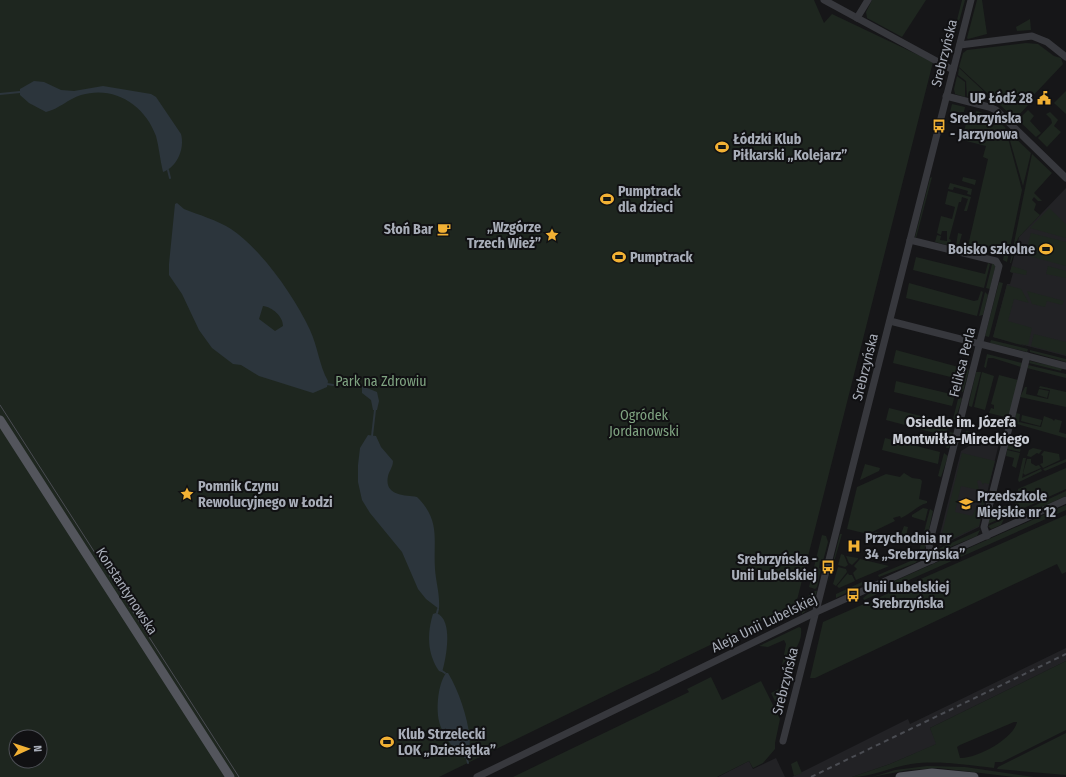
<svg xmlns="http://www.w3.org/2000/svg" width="1066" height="777" font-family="'Fira Sans Condensed',sans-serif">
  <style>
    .built { fill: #222225 }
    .green { fill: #1e261f; fill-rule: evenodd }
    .water { fill: #2c353c; fill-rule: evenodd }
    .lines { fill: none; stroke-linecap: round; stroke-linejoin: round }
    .stream { stroke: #2c353c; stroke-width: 2 }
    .minor { stroke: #37383d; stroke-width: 7 }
    .major { stroke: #53555c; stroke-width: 9 }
    .tram { stroke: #4a4c52; stroke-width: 1 }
    .rail { stroke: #4a4c52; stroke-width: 2; stroke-dasharray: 5 4; stroke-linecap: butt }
    .labels { text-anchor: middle; stroke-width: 4; stroke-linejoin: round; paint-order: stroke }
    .street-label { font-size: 14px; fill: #a8adb8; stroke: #111113 }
    .poi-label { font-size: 14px; font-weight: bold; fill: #a8adb8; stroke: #111113; text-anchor: start }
    .park-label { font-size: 14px; fill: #7fa381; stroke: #111113 }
    .neighbourhood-label { font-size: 15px; font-weight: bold; fill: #c9ccd4; stroke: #111113 }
  </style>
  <rect width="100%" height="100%" fill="#161618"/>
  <g class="built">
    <path d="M1066,188V356L993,337L1007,284H1010L1013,273L1010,272L1019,237Z"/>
    <path d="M982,438L999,443L979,527L940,546L938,542L961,451Z"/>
    <path d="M1066,648V661L930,728L937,744L890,764L852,777H792L908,719L910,724Z"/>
    <path d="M776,758L785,777H718L749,761L753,769Z"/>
  </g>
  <g class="green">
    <path d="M0,0H814L824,23L832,14L933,62L796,604L660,669V670L627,685L439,777H0ZM16,737H40V761H16Z"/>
    <path d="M872,0H926L902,37L867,18L866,12Z"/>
    <path d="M962,0H965L955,36H953Z"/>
    <path d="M977,0H982L987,34L968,39L967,38Z"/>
    <path d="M1030,19L1031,30L1017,31L1016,27Z"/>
    <path d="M1026,43L1038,44L1054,56L1061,58L1063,64L1028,101L1029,104L1019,115L1013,117L959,67L963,53L967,50Z"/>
    <path d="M959,68L992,99L969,93L967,98L966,81L958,75Z"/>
    <path d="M957,76L965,82V97L955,94L954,89Z"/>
    <path d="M1066,91V114L1054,103Z"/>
    <path d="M952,104L965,107L964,112H950Z"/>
    <path d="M1028,110L1034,116L1030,121L1041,133L1036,137L1018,120Z"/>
    <path d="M976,111L988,114L1005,127L1022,190L1007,262L1003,260L1004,255L968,246L988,159L983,157L986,146L962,140L968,115L969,114L975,115Z"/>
    <path d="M1050,112L1058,120L1054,126L1061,132L1047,147L1038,138L1052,123L1051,119L1046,114Z"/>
    <path d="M1007,130L1031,153L1023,186Z"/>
    <path d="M1032,154L1052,173L1034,193L1042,201H1038L1034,197L1032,200L1036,204L1034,210L1040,215L1018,238L1011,263H1010Z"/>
    <path d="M932,177L916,238L915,237L930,178Z"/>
    <path d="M963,177L976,180L975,185L962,181Z"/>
    <path d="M950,183L972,189L971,195L967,194L968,191L954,187L953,190L948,189Z"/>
    <path d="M948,191L971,197L967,211H964L968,199L962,197L961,202H959L949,239L951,240L950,244L956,246L958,233L962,234L958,248L935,242L937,235L941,236L940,240L947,241V231H942L941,235L937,233L941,216L952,219L955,207L945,204Z"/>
    <path d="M1049,208L1066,224V238L1030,228Z"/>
    <path d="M1031,233L1066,242V266L1025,255Z"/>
    <path d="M916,257L985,274L988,263L990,264L984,288L913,270Z"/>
    <path d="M992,264H995V268L990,289L986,288Z"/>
    <path d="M1012,266L1027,271L1026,275L1010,272Z"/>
    <path d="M1048,266L1066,271V278L1046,274Z"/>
    <path d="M999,282L1003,283L989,337L985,336Z"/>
    <path d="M909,283L974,301L978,300L981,291L983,292L977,316L906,298Z"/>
    <path d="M1005,283L993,337L1007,285L1021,289L1029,303L1014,299L1008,321L1032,328L1028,345L1020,344L1028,347L993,337Z"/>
    <path d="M1027,291L1064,301L1062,305L1047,301L1045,307L1032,304Z"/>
    <path d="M985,292L988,295L983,315L979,316Z"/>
    <path d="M1034,334L1066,342V355L1031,346Z"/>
    <path d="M991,340L1028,349L1027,352L990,343Z"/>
    <path d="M896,350L962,368L959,379L893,363Z"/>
    <path d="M1030,350L1066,359V362L1030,352Z"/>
    <path d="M987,354L1022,363L1021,367L993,358H988L986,368L984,367Z"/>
    <path d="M1030,361L1062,368L1061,371L1029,363Z"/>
    <path d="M1028,365L1066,374V378L1027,368Z"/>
    <path d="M966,368L969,370L963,392L960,391Z"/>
    <path d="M976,372H981L972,407L969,406V403Z"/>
    <path d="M982,372L994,376L985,410L974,407Z"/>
    <path d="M999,375L1018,380L1009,418L989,413L991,408L994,409V405L991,404Z"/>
    <path d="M896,381L955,395L952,406L894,392Z"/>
    <path d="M1040,386L1066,392V407L1020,397L1025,387H1027L1026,394L1048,399L1050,390L1039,388Z"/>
    <path d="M1039,389L1049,391L1047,398L1037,395Z"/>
    <path d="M959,395L962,399L955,420L953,419Z"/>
    <path d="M889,408L949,423L946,436L886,420Z"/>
    <path d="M1016,413L1020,414L1019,422L1041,427L1044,416L1052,419L1054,421L1055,419L1062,421L1059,432L1066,434V438L1013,423Z"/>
    <path d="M1022,415L1042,420L1040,426L1021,421Z"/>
    <path d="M966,431L980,434L981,435L963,445Z"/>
    <path d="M950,432L954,433L949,448H946Z"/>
    <path d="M885,438L940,452L938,464L882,450Z"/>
    <path d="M1010,440L1022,443L1020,452L1007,449Z"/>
    <path d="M1033,448L1042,450L1039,454L1037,453L1031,457L1027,456L1029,450Z"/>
    <path d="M1007,450L1020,453L1016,468L1012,466L1014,458L1006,456Z"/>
    <path d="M1044,451L1059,454L1060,460L1043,468L1040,464L1043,463V456L1041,455Z"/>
    <path d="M944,453L948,456L941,477L938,476Z"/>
    <path d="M962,453L995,461L989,484L984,483L983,485L980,480L977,481L979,490L961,486L955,512L972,516L977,506H981L984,490H987L979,526L941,544L940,542Z"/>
    <path d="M1023,458H1026L1022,478L1041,469L1042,471L1019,482L1018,480Z"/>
    <path d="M1027,459H1031V463L1036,466L1039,465L1041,468L1025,475L1023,473Z"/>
    <path d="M1066,459V462L1045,471L1043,469Z"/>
    <path d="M865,464L880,468L879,471L860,480Z"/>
    <path d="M1066,468V489L1013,513L1018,489Z"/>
    <path d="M904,473L912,478L920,479L922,481L919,499L927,501V503C916,506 911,514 901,518L900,516L893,518L895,521L868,534L847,529L857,487L886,474L900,477Z"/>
    <path d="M1066,491V496L1017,518L1012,516Z"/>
    <path d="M1066,505V510L864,600L863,598L872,591Z"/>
    <path d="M1004,506L1007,507L1004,517L988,524L991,513L1001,515Z"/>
    <path d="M923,508L928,509L925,521L912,517V515Z"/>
    <path d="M930,509L933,511L924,552L918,555Z"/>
    <path d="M1066,515V572L1062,574L1057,564L815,678H810L823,622Z"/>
    <path d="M1004,519L1001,525L991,529L988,526Z"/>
    <path d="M904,526L908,527L905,541L899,540Z"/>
    <path d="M980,530L977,536L943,550L938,549Z"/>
    <path d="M876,532L888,535L890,540L870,535Z"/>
    <path d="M840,534H842L827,586Z"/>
    <path d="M822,535L826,536L828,542L823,561H820L819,568L821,569L817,587L815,589L809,587Z"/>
    <path d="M841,554L844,555L848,565L845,567L838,565Z"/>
    <path d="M846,556L858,558V559L852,565L849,563Z"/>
    <path d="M922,556L915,563L879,577L878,575Z"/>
    <path d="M860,559L889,566L856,580L853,573L857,569L854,566Z"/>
    <path d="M838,567L846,569L847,572L836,586L833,584Z"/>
    <path d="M848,573L849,575H852L855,581L839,588L837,586Z"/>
    <path d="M862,582V585L836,598V594Z"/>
    <path d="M815,591H817L813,605L802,614C800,603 806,597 815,591Z"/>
    <path d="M799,627L801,628C803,644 792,653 782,665L786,644L784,640L768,647L759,646Z"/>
    <path d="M1066,661V730L1002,762H995L994,768C967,765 939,760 911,764C891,767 871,777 852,777L890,764L936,744L930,728ZM1014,722H1017C1014,738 977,759 960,758L957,747L960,745Z"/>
    <path d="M787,663V667L794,669L792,678L788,677L784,668Z"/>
    <path d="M711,677L722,700L761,681L780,719L775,743V749L763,763L753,768L749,761L717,777H513L689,692L687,689Z"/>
    <path d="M790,683L782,715L771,693Z"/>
    <path d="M1066,733V775L997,769L998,767Z"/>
    <path d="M797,761L802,773L794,776L791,764Z"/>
    <path d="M927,766L965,767L1034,777H1014L939,768L908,770L872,777L895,770Z"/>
  </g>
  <g class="water">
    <path d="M34,81L44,82L61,90L74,91L103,86L151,94L156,97L181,134C185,149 177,167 163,172C160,160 159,147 156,136C145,105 114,85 81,95C68,99 59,109 46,112L29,103L20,95V89Z"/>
    <path d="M177,203L184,209C199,215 217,220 231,229C262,250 294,296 310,330C318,347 319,365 328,381L327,387L313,393L259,376L241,365L233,364L212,348L199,330L182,294L169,275V264L175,204ZM263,306C272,307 283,316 283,326L275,331L259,319Z"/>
    <path d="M362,386L377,392L379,401L377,410H373L371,400L362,393Z"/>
    <path d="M368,435L376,436L381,447L393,461C393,467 389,471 388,476C384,496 404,495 417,497C441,521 433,539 435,569C436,583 440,594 439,609L426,599L418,589L402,552L370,513L362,500L358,482V465L360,448Z"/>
    <path d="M436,613C454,619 446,659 442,672L439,671C427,654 427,633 433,614Z"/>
    <path d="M446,673H448C459,691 467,716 470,738C470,745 468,752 468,759C456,756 441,732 439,721C436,708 438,684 446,673Z"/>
  </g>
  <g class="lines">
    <g class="stream">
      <path d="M0,94L20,92"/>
      <path d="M168,170L170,178"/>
      <path d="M327,384L333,385"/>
      <path d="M372,436L375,410"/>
      <path d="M437,613L438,609"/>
      <path d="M442,671L445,673"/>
      <path d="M467,759L468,763"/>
    </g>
    <g class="minor">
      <path d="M824,0L953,70"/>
      <path d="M857,18L868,0"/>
      <path d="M960,45L1032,36L1047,42L1066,57"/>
      <path d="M946,96L989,107L996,110L1066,178"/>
      <path d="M910,240L996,261L999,266L929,545L932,560"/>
      <path d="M890,321L1066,366"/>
      <path d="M987,536L984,527L1027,356"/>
      <path d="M783,741L971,0"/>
      <path d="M477,777L816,612L1066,500"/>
    </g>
    <g class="major">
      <path d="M0,420L230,777"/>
      <path d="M900,777L932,773L974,777"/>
    </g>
    <path class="tram" d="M0,405L239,777"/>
    <path class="rail" d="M811,777L1066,654"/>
  </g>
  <defs>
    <g id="civic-bare" transform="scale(1.08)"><path d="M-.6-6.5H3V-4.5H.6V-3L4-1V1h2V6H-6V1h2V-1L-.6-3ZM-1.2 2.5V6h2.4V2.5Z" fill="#f2b134" stroke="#111113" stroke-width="2.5" paint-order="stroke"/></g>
    <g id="bus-bare" transform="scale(1.08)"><path d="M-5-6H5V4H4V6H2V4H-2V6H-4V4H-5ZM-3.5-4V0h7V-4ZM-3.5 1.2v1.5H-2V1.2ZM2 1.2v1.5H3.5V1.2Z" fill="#f2b134" stroke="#111113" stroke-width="2.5" paint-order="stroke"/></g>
    <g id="stadium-bare" transform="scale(1.08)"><path d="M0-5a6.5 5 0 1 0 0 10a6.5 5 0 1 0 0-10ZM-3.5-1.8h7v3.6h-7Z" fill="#f2b134" stroke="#111113" stroke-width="2.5" paint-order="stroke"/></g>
    <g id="cafe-bare" transform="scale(1.08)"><path d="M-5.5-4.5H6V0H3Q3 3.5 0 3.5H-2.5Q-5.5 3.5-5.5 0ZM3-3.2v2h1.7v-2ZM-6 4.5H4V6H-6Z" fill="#f2b134" stroke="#111113" stroke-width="2.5" paint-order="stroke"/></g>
    <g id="sight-bare" transform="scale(1.08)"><path d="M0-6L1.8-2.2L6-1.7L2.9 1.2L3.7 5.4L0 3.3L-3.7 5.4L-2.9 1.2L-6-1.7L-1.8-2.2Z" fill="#f2b134" stroke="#111113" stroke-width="2.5" paint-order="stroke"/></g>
    <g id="school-bare" transform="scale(1.08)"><path d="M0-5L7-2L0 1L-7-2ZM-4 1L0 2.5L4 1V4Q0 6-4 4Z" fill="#f2b134" stroke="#111113" stroke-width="2.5" paint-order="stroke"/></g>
    <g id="hospital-bare" transform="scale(1.08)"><path d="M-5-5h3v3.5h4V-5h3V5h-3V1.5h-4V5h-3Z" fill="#f2b134" stroke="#111113" stroke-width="2.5" paint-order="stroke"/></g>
  </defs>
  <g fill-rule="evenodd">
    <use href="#civic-bare" x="1044" y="98"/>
    <use href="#bus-bare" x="939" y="126"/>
    <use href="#stadium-bare" x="722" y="147"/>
    <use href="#stadium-bare" x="607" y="199"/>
    <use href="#cafe-bare" x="444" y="229"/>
    <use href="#sight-bare" x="552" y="235"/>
    <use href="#stadium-bare" x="1046" y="249"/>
    <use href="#stadium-bare" x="619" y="257"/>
    <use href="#sight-bare" x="187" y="494"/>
    <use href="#school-bare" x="966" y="504"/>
    <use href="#hospital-bare" x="854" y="546"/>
    <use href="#bus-bare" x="828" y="567"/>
    <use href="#bus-bare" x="853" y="595"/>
    <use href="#stadium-bare" x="387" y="742"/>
  </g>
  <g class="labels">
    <g class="street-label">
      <text transform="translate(944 53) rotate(-76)" y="5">Srebrzyńska</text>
      <text transform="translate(962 362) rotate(-76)" y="5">Feliksa Perla</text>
      <text transform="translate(865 367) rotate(-76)" y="5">Srebrzyńska</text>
      <text transform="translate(127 591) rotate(57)" y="5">Konstantynowska</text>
      <text transform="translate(764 623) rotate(-26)" y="5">Aleja Unii Lubelskiej</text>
      <text transform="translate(785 681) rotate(-76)" y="5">Srebrzyńska</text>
    </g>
    <g class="poi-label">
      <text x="1033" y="103" text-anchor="end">UP Łódź 28</text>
      <text x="950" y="123">Srebrzyńska<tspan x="950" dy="16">- Jarzynowa</tspan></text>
      <text x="733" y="144">Łódzki Klub<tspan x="733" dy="16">Piłkarski „Kolejarz”</tspan></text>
      <text x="618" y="196">Pumptrack<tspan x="618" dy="16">dla dzieci</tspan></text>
      <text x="541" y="232" text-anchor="end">„Wzgórze<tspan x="541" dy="16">Trzech Wież”</tspan></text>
      <text x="433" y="234" text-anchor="end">Słoń Bar</text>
      <text x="1035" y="254" text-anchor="end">Boisko szkolne</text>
      <text x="630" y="262">Pumptrack</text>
      <text x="198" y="491">Pomnik Czynu<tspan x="198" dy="16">Rewolucyjnego w Łodzi</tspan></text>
      <text x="977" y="501">Przedszkole<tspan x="977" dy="16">Miejskie nr 12</tspan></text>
      <text x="865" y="543">Przychodnia nr<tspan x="865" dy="16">34 „Srebrzyńska”</tspan></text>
      <text x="817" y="564" text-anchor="end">Srebrzyńska -<tspan x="817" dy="16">Unii Lubelskiej</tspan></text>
      <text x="864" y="592">Unii Lubelskiej<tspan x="864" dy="16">- Srebrzyńska</tspan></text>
      <text x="398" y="739">Klub Strzelecki<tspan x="398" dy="16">LOK „Dziesiątka”</tspan></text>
    </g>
    <g class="park-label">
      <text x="381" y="386">Park na Zdrowiu</text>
      <text x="644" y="420">Ogródek<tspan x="644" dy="16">Jordanowski</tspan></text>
    </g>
    <g class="neighbourhood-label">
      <text x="961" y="427">Osiedle im. Józefa<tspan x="961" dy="17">Montwiłła-Mireckiego</tspan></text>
    </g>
  </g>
  <g transform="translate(28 749) rotate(87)"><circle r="19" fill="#111113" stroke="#4d4f55"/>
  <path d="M0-3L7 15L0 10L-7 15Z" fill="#f2b134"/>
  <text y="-6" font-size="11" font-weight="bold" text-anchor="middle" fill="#a8adb8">N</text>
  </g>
</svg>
